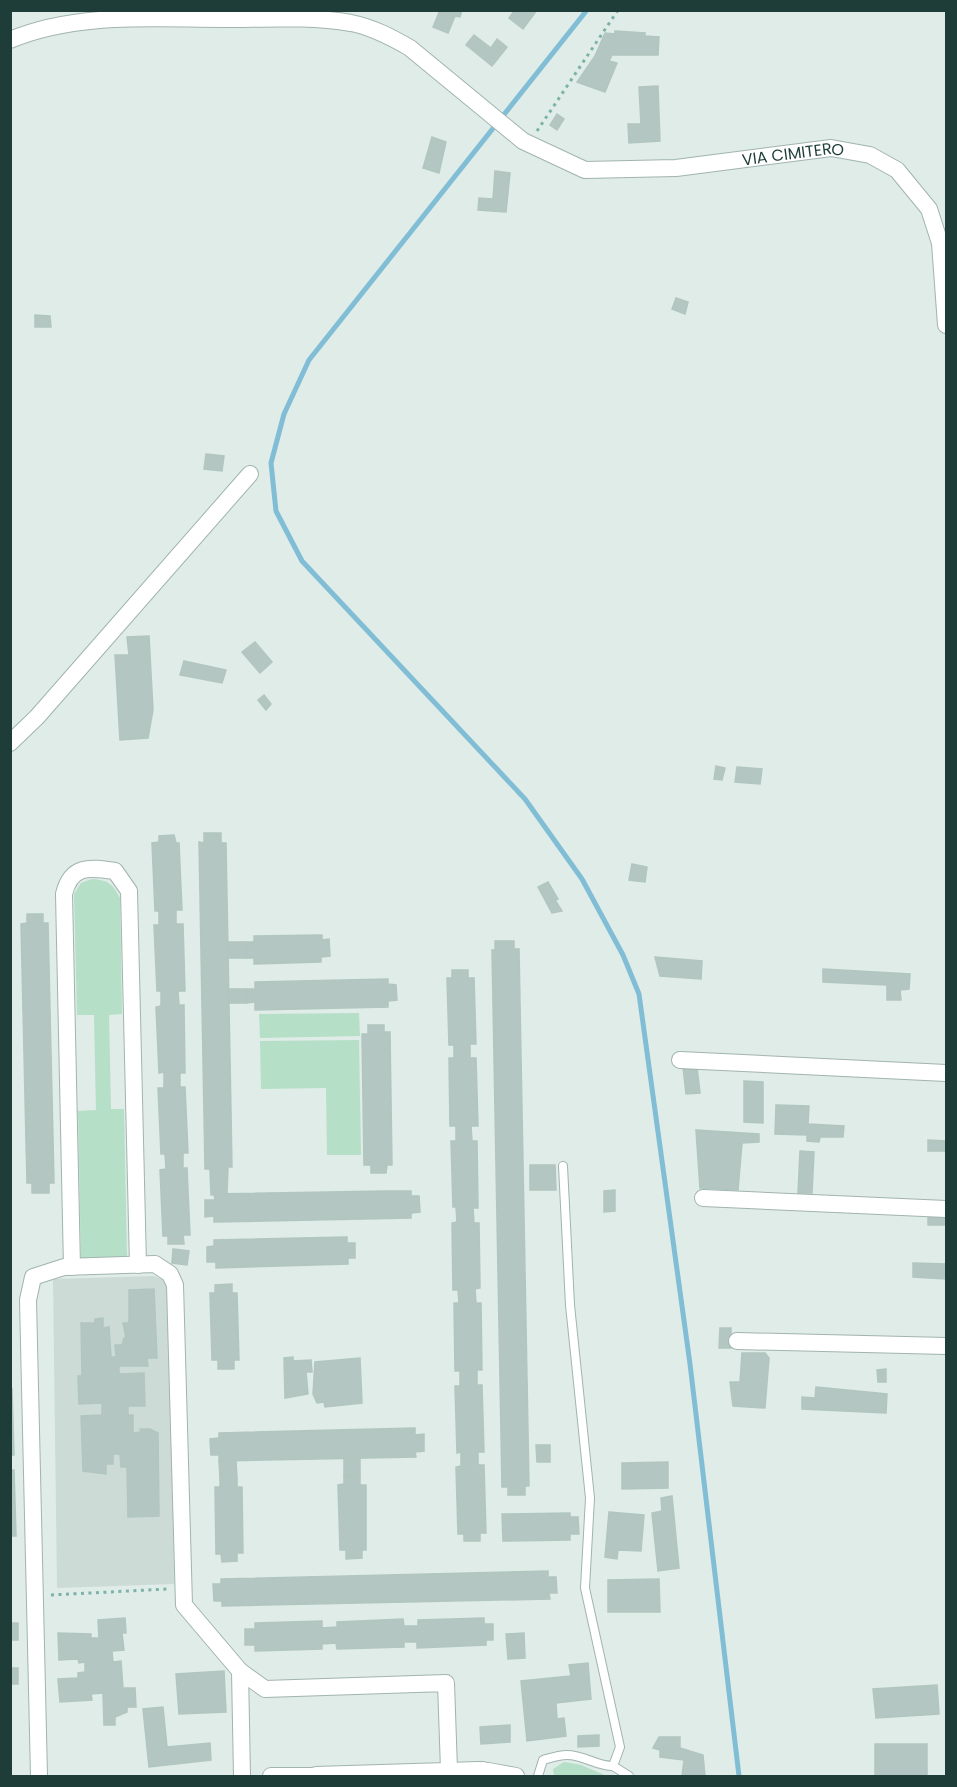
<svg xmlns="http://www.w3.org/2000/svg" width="957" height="1787" font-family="Poppins,sans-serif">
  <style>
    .built { fill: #cddbd7 }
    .green { fill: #b5dfc6 }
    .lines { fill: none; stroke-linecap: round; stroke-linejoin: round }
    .stream { stroke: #81bed6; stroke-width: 5 }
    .building { fill: #b4c6c1; stroke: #b1c6bf; stroke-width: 1.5 }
    .service-casing { stroke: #a1b4af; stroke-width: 10 }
    .minor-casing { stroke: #a1b4af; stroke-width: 18 }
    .path { stroke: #7cb2a8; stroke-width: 3; stroke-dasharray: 3 4.5; stroke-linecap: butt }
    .service { stroke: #fff; stroke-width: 8 }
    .minor { stroke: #fff; stroke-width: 16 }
    .labels { text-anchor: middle; stroke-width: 4.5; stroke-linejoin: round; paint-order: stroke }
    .street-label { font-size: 16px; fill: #1e3d38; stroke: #eff8f5 }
  </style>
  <rect width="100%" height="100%" fill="#dfece7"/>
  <path class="built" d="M153,1276L162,1279L168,1287L171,1322L174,1584L57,1588L53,1279Z"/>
  <g class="green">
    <path d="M92,879C108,880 113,884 120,898L122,1014L109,1015L111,1109H124L127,1257L81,1258L78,1111L96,1110L94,1015H77L74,894L81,883Z"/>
    <path d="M359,1013L360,1036L260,1038L259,1014Z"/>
    <path d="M359,1040L361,1155H327L326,1088L261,1089L260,1041Z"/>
    <path d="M564,1762L581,1765L607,1776H554L553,1769Z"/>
  </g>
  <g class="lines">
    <path class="stream" d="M587,10L309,360L284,414L271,463L276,511L302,561L525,799L582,879L623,955L639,994L690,1364L739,1776"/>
  </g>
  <g class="building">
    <path d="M440,10H462L460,17L455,16L448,33L433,27Z"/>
    <path d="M515,10H537L523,29L509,18Z"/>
    <path d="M615,31L645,33V36L659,37L658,55H612L609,61L617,63L605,92L577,82L595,56L605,33L615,34Z"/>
    <path d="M474,35L491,48L497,39L507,47L492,66L466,45Z"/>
    <path d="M658,86L660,141L629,143L628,124H641L639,87Z"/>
    <path d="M557,114L564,119L557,130L550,125Z"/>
    <path d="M432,137L446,142L439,173L423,168Z"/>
    <path d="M495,171L510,173L506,212L478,210L479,198L493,199Z"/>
    <path d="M676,298L688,302L685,314L672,309Z"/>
    <path d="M35,315L50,316L51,327H35Z"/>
    <path d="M206,454L224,456L222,471L204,469Z"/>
    <path d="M149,636L153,710L148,738L120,740L115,655H129L127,637Z"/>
    <path d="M255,642L272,662L260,673L242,652Z"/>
    <path d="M184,661L226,670L222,683L180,675Z"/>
    <path d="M264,695L271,704L266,710L258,700Z"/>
    <path d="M716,766L725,768L722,780L714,779Z"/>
    <path d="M737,767L762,769L760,784L735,782Z"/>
    <path d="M204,833H221V843H226L232,1167H228L227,1194L211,1195L210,1169H205L199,842L204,843Z"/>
    <path d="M174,835L176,843H179L182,910H176V924H183L185,991H178L179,1005H184L185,1073H180V1087H185L188,1153H183V1168H187L190,1235H183L184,1244H168V1236H163L160,1170L166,1169L165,1154H161L158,1088H164V1072L159,1073L156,1007L161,1006V991H157L154,925H159V911H155L152,843L159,842V836Z"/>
    <path d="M632,864L647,867L645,882L629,880Z"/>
    <path d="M548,882L558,899L555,900L562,911L552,913L538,887Z"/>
    <path d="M27,914H43V923H48L54,1183H49V1193H32V1183H27L21,924L27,923Z"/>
    <path d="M322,935V940L329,939L330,956L321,957V962L254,964V958H246V942H254V936Z"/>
    <path d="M495,941H514V949H519L529,1486H525V1495H508V1487H502L492,950H495Z"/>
    <rect x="228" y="942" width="18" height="16"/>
    <path d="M655,957L702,961L701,979L660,976Z"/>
    <path d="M823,969L910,974L909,989L900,990L901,1000H887V985L823,982Z"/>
    <path d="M452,970H468V978H474L476,1044H470V1058H476L478,1126H471L472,1141H477L478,1208H473L474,1223H479L480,1288L475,1289L476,1303H481L482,1370H477V1385H482L484,1452H478V1465H484L486,1533H480V1541H464V1534H458L456,1467L461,1466V1452L457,1453L455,1386H460V1371H455L454,1303H459L458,1290H453L452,1223L457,1222L456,1207H453L451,1141H456V1126H450L449,1058H454V1045H449L447,978H452Z"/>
    <path d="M388,979V984L396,985L397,1000L388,1001V1007L255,1010V1002L247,1003L246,989H255V982Z"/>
    <path d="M228,989H246L247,1003H229Z"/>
    <path d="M368,1025H384V1032H390L392,1165H387L386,1173H371V1165H364L362,1034H368Z"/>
    <path d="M683,1067H697L700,1093L686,1094Z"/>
    <path d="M744,1081L763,1082V1123L744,1122Z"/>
    <path d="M776,1105L809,1106L808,1124L844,1126L843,1137H820L819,1142L807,1141V1135L775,1134Z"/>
    <path d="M696,1130L759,1134V1142L742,1143L738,1190L700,1188Z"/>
    <path d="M928,1140L946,1141V1151H928Z"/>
    <path d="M800,1151L814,1152L812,1193H798Z"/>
    <path d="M530,1165H555L556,1190H530Z"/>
    <path d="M615,1190V1211L604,1212V1191Z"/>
    <path d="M387,1191H411V1196H419L420,1212L411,1213V1218L214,1222V1216L205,1217V1200H215L214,1194Z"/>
    <rect x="928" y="1217" width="18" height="8"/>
    <path d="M347,1237V1243H355V1258H348V1264L216,1268V1262H207V1247L214,1246V1240Z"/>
    <path d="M173,1249L189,1251L187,1265L172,1263Z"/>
    <path d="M913,1263L946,1264V1279L913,1277Z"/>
    <path d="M232,1284V1293H237L239,1360H234V1369H218V1360H212L210,1293H215V1285Z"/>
    <path d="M154,1289L157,1358H147L148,1366H119V1374L144,1373L145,1406H128V1415H133V1433L141,1432L140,1429H150L158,1433L159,1516L128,1517L127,1467H121L120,1454H113V1464H106V1474L83,1471L81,1416L102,1415V1403L79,1404L78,1376H82L81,1323H95V1319L103,1318V1328L109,1327L111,1357H116L115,1345H122L124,1338H126L123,1323H129V1290Z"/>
    <path d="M720,1328H731V1348H719Z"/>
    <path d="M742,1353H765L769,1358L765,1408L733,1406L730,1382H740Z"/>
    <path d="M293,1357V1361L311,1360L312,1372H306L308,1394L285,1398L284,1358Z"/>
    <path d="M360,1358L362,1403L325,1407L324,1402L317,1403L313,1394L315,1362Z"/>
    <path d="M886,1369V1382H878L877,1370Z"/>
    <path d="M816,1387L887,1394L886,1413L802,1409V1397L815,1398Z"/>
    <path d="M10,1389H12L14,1455H10Z"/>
    <path d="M415,1428V1435L424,1434V1451L415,1452L416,1457L219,1461V1455H211L210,1439L219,1438V1433Z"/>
    <path d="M536,1445H550V1462H537Z"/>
    <path d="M344,1458H360V1475L344,1476Z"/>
    <path d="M219,1461H236L237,1478H220Z"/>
    <path d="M668,1462V1488L622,1489V1463Z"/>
    <path d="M10,1470H14L16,1536H11V1546H10Z"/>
    <path d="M360,1475V1485H366V1550H362V1558L346,1559V1550H340L338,1485L344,1484V1476Z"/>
    <path d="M220,1478H237V1487H242L243,1553H237V1561L222,1562L221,1554H216L215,1487H220Z"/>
    <path d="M672,1496L679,1568L658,1571L652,1513L662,1511L661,1498Z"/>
    <path d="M609,1512L644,1515L641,1551L618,1550L617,1559L605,1557Z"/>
    <path d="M570,1513V1517H578L579,1534H570V1540L503,1541L502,1514Z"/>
    <path d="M548,1571V1577H556L557,1593H549L550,1599L222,1606V1601H214L213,1584H221V1579Z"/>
    <path d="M659,1579L660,1612H608V1580Z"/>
    <path d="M125,1618L126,1633H122L124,1650L112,1651L113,1662L121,1661L123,1688H135L136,1707H127V1712L115,1717V1725H104L103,1693L91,1694L92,1700L60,1702L58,1679L78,1678V1673L85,1672V1662L79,1663L78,1659L59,1660L58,1633L91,1634V1638H99L98,1620Z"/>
    <path d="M484,1618V1624H493V1640H486V1645L417,1648V1642H404V1647L337,1649L336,1643L322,1644V1649L255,1651V1645H245V1629H255V1623L322,1621V1628L337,1627V1622L403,1619L404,1626H418V1620Z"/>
    <rect x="10" y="1623" width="8" height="17"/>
    <path d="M524,1633L525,1658L508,1659L506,1634Z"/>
    <path d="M588,1663L591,1699L556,1703L557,1719L564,1718L566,1736L527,1741L521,1681L571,1676L569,1665Z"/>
    <path d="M10,1668H18V1684H11L10,1690Z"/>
    <path d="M224,1671L226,1712L179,1714L176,1674Z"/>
    <path d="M937,1685L939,1714L876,1718L873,1689Z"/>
    <path d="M163,1707L167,1747L210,1743L211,1760L149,1767L143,1709Z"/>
    <path d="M510,1725V1742L481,1744L480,1727Z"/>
    <path d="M599,1735V1746L578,1747V1736Z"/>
    <path d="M659,1737H680V1748L703,1755L705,1776H682L684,1760L660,1757V1750L653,1748Z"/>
    <rect x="875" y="1744" width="52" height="32"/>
  </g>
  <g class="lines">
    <g class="service-casing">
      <g id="service">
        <path d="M613,1766L629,1776"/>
        <path d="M538,1776L543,1760C550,1758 559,1755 567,1755C584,1755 596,1766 613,1766L620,1747L585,1588L590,1498L570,1305L563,1166"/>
      </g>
    </g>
    <g class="minor-casing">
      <g id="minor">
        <path id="s1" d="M10,40C76,12 153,19 223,19C265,19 309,16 351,23C372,27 391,37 410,48L523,141L585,170L676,168L831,148L870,155L897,170L929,209L940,243L946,325"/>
        <path d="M10,743L37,717L250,474"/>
        <path d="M680,1060L946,1073"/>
        <path d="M703,1198L946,1209"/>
        <path d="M72,1267L64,894C71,865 89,867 115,871L129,891L138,1265"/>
        <path d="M737,1341L946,1346"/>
        <path d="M240,1671L265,1689L446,1683L449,1770"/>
        <path d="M488,1771L516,1776"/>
        <path d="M470,1773L483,1770L498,1776"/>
        <path d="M316,1775L479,1770"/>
        <path d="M39,1776L28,1300L33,1277L64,1267L155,1264L170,1274L175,1285L184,1605L240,1671L242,1776"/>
        <path d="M271,1776H326"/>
      </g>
    </g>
    <g class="path">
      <path d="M537,131L618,10"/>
      <path d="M51,1595L167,1589"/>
    </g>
    <use href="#service" class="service"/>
    <use href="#minor" class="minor"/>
  </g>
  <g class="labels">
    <g class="street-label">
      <text dy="6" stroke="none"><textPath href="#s1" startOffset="832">VIA CIMITERO</textPath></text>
    </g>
  </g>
  <rect width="957" height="1787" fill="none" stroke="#1e3d38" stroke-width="24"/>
</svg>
